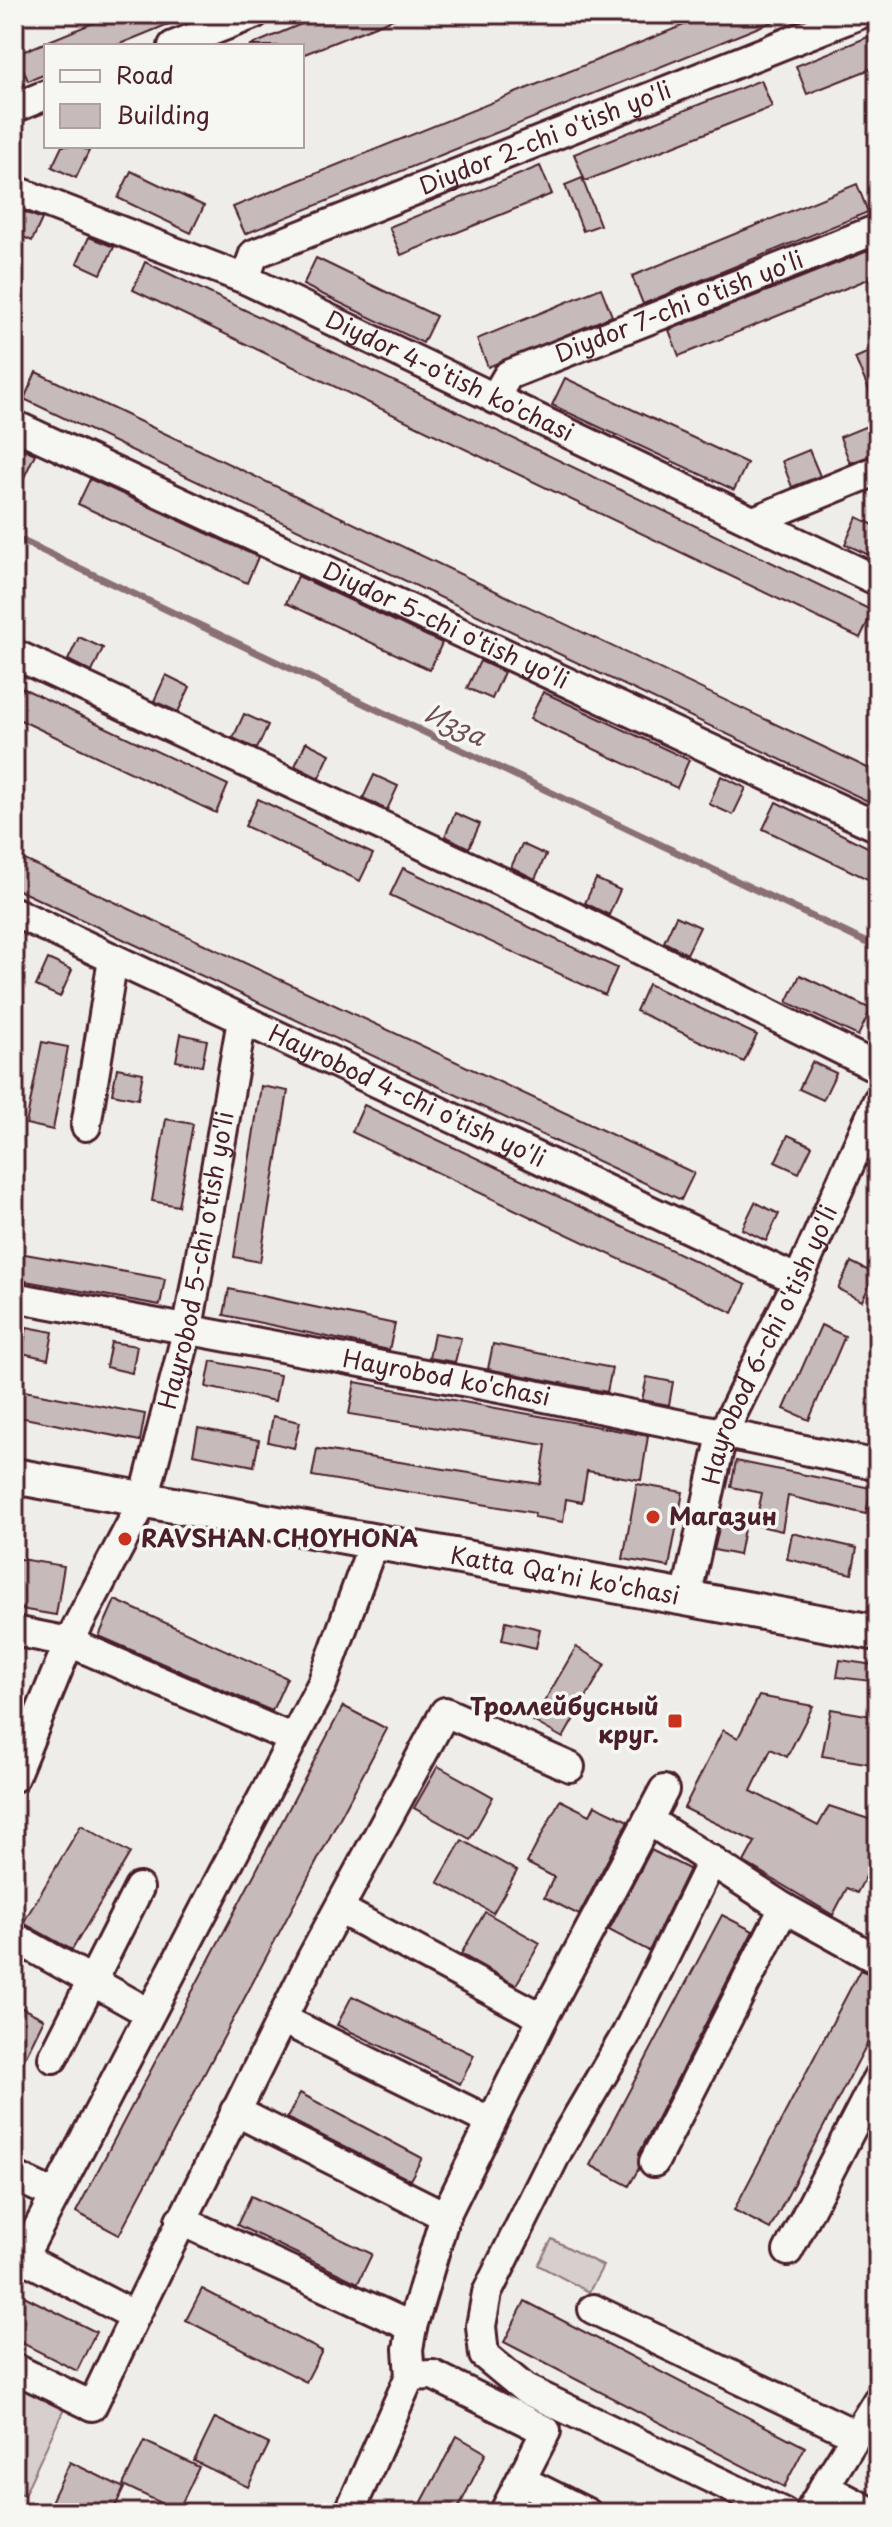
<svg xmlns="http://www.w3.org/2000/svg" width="892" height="2527" font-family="'Playpen Sans',sans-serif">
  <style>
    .green { fill: #d7cfce; stroke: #90777c; stroke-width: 2 }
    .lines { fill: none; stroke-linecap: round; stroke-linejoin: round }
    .stream { stroke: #8a6f74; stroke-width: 7 }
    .building { fill: #c6babb; stroke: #4a1f2b; stroke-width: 2 }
    .minor-casing { stroke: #4a1f2b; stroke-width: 34 }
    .major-casing { stroke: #4a1f2b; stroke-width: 40 }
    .minor { stroke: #f6f6f2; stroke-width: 28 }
    .major { stroke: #f6f6f2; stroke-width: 34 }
    .poi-dot { fill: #c8321e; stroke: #f6f6f2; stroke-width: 3 }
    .labels { text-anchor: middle; stroke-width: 7; stroke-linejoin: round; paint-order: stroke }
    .street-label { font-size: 24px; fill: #4a1f2b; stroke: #f6f6f2 }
    .poi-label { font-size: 24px; font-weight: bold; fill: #4a1f2b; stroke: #f6f6f2; text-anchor: start }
    .water-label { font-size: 26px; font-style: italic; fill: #6f4e56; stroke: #f6f6f2 }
  </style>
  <rect width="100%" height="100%" fill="#efedea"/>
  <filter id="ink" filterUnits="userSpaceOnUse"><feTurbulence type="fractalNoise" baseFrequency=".0125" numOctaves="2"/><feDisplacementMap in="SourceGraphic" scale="16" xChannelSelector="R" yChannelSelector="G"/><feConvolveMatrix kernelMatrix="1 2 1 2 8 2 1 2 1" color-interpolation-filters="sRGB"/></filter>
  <g filter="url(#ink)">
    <g class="green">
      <path d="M552,2239L603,2266L589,2292L538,2265Z"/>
      <path d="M14,2383L65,2407L24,2495L14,2490Z"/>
    </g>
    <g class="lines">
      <path class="stream" d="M14,537L878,948"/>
    </g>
    <g class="building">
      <path d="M115,14H193L115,46H46V74L28,81L17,54Z"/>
      <path d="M325,14L403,15L302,55V46H249Z"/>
      <path d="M711,14L789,15L245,234L233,207Z"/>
      <path d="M878,33V66L807,94L796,66Z"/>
      <path d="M761,80L772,107L585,181L574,154Z"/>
      <path d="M62,146H77L89,151L76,178L52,167Z"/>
      <path d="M540,166L552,194L401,255L389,227Z"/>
      <path d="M131,171L204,206L191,233L118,198Z"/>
      <path d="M582,178L600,225L583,231L565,185Z"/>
      <path d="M857,184L868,212L643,304L632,276Z"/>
      <path d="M17,209L42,219L32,241L14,233Z"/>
      <path d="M89,237L114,247L101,274L77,263Z"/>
      <path d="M878,247V275L679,356L669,330Z"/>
      <path d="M316,258L436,316L423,343L303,285Z"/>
      <path d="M145,262L873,611L860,638L133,290Z"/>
      <path d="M601,288L612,316L488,367L477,339Z"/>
      <path d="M878,348V411L855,358Z"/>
      <path d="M36,372L878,773V806L24,399Z"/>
      <path d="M565,378L747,463L734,490L552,405Z"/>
      <path d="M867,426L878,453L850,463L840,437Z"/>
      <path d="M14,444L35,454L14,499Z"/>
      <path d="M809,450L820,476L792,487L782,461Z"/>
      <path d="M90,479L258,557L247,583L78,504Z"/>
      <path d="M857,517L878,527L869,555L845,544Z"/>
      <path d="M298,576L442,643L430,670L286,603Z"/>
      <path d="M79,637L103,648L92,672L68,660Z"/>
      <path d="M480,661L504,672L492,699L467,688Z"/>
      <path d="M166,675L190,687L178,712L154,701Z"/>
      <path d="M14,684L228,785L216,813L14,717Z"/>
      <path d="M543,692L689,760L677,788L530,719Z"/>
      <path d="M244,714L268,725L257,749L233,738Z"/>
      <path d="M306,742L330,754L319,778L295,766Z"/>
      <path d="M374,775L398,786L387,810L363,798Z"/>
      <path d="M721,776L746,788L733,815L709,804Z"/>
      <path d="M258,799L373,854L360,881L245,826Z"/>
      <path d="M776,802L878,852V884L763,829Z"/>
      <path d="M455,813L480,824L469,848L445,836Z"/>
      <path d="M522,844L546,855L535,879L511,867Z"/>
      <path d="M14,855L694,1173L681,1200L14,888Z"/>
      <path d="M403,868L617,968L605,995L390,895Z"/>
      <path d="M596,879L620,890L609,915L585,903Z"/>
      <path d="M676,916L700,927L687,954L664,942Z"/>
      <path d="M48,959L72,970L60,997L36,986Z"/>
      <path d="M800,975L871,1009L858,1036L787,1002Z"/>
      <path d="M648,984L757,1035L744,1062L636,1011Z"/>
      <path d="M181,1034L207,1040L202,1066L176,1061Z"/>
      <path d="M42,1042L68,1047L53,1130L26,1124Z"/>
      <path d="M812,1062L836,1073L823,1100L799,1089Z"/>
      <path d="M117,1068L143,1073L138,1099L112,1094Z"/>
      <path d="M261,1086L288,1091L260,1262L234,1257Z"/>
      <path d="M364,1105L746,1285L733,1313L352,1132Z"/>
      <path d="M166,1119L193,1124L178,1206L152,1201Z"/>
      <path d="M788,1135L812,1146L799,1173L775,1162Z"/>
      <path d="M755,1202L779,1214L766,1241L742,1229Z"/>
      <path d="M14,1252L165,1279L160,1305L14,1279Z"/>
      <path d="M851,1262L875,1274L862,1301L838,1289Z"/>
      <path d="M229,1289L395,1324L389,1350L224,1315Z"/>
      <path d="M821,1325L845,1336L809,1420L784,1409Z"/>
      <path d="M27,1327L53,1332L48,1359L22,1353Z"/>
      <path d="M434,1333L461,1338L455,1362L429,1358Z"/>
      <path d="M111,1342L137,1346L132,1373L106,1367Z"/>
      <path d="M493,1344L612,1368L607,1392L488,1369Z"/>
      <path d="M211,1361L280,1375L275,1401L206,1387Z"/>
      <path d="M647,1377L673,1382L669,1405L642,1400Z"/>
      <path d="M355,1382L648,1436L641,1480L587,1471L582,1502L566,1499L563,1522L534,1517L535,1513L312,1476L317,1449L540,1484L546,1445L349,1414Z"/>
      <path d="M19,1390L145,1414L140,1441L14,1416Z"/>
      <path d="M273,1416L300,1422L294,1448L268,1442Z"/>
      <path d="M198,1428L259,1440L254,1466L193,1454Z"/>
      <path d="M736,1461L871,1488L866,1514L788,1496L782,1531L755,1525L762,1493L731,1487Z"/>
      <path d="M637,1484L683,1492L669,1567L623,1559Z"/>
      <path d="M720,1524L744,1529L739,1555L714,1550Z"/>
      <path d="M792,1533L857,1548L852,1574L787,1559Z"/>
      <path d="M14,1558L64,1566L56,1615L14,1608Z"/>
      <path d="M115,1600L287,1678L272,1711L99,1636Z"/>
      <path d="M506,1621L540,1629L536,1648L502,1640Z"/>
      <path d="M576,1647L605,1664L563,1738L533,1721Z"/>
      <path d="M840,1660L874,1665L871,1681L837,1677Z"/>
      <path d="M759,1696L813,1706L787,1757L771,1749L751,1791L818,1826L829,1806L878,1822V1853L857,1893L847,1888L833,1915L744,1862L755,1842L684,1808L723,1730L738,1738Z"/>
      <path d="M343,1706L387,1729L119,2235L76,2212Z"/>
      <path d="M831,1709L878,1717V1765L822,1756Z"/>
      <path d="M438,1766L493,1797L470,1839L414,1808Z"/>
      <path d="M560,1800L590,1815L595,1805L628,1821L579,1915L544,1897L554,1877L527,1863Z"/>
      <path d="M81,1825L130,1853L72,1950L23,1923Z"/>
      <path d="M462,1840L517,1871L493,1913L438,1882Z"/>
      <path d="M651,1850L689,1869L649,1951L609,1930Z"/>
      <path d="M485,1912L540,1943L516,1985L461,1954Z"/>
      <path d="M722,1915L753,1931L639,2154V2168L629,2186L590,2165Z"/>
      <path d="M860,1970L878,1977V2023L770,2229L734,2210Z"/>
      <path d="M352,1996L474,2055L460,2084L337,2025Z"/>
      <path d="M14,2004L44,2019L14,2080Z"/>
      <path d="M300,2093L422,2158L410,2180L287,2118Z"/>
      <path d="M251,2196L372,2254L358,2283L237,2225Z"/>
      <path d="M202,2289L322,2351L306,2382L186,2320Z"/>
      <path d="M14,2291L96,2332L77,2371L14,2339Z"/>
      <path d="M525,2301L805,2447L784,2487L504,2342Z"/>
      <path d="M215,2418L269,2444L248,2487L194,2461Z"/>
      <path d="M457,2436L486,2453L456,2513H416Z"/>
      <path d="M144,2441L199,2467L178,2511L123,2485Z"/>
      <path d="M70,2462L124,2488L112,2513H63L49,2506Z"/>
    </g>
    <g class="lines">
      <g class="minor-casing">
        <g id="minor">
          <path d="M173,46L254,14"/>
          <path d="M14,108L46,95"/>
          <path id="s1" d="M14,190L245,279L878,581"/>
          <path id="s2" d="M245,279L254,254L860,14"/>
          <path id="s3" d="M494,399L508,375L878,229"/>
          <path id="s4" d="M14,425L878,827"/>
          <path d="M754,521L878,470"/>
          <path d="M14,654L532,896L878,1068"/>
          <path id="s5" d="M14,912L798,1280"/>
          <path d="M86,1126L113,959"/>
          <path id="s6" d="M14,1297L510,1390L878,1465"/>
          <path id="s7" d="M686,1598L722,1435L798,1280L878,1100"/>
          <path d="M14,1631L69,1642L291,1738"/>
          <path id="s8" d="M14,1777L69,1642L144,1500L188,1328L242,1020"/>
          <path d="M648,1820L784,1908L878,1960"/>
          <path d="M712,1860L627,2033L558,2150L487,2293L481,2326L484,2355L525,2389L784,2513"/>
          <path d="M339,1909L543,2018"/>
          <path d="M14,1937L149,2013"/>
          <path d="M282,2019L491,2122"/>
          <path d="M53,2058L139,1888"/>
          <path d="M235,2111L445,2216"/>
          <path d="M654,2162L784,1908"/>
          <path d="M14,2176L55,2195"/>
          <path d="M180,2220L412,2327"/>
          <path d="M788,2251L878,2077"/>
          <path d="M14,2253L135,2316L312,1958L445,1712L570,1767"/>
          <path d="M23,2257L322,1684L374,1541"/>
          <path d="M593,2309L856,2435"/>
          <path d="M14,2368L92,2406L135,2316"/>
          <path d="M410,2376L433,2375L546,2431L504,2513"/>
          <path d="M521,2480L587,2513"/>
          <path d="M824,2487L878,2400"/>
          <path d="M349,2513L410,2376L408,2349L412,2327L445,2216L543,2018L664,1790"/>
          <path d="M809,2513L824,2487L873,2513"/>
        </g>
      </g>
      <g class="major-casing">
        <g id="major">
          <path id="s9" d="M14,1476L878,1633"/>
        </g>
      </g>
      <use href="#minor" class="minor"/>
      <use href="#major" class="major"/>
    </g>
  </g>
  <g class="poi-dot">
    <circle cx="653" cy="1517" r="8"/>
    <circle cx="125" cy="1539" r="8"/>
    <rect x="667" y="1713" width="16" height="16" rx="4"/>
  </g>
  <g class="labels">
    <g class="street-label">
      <text dy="8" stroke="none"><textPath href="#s2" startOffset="340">Diydor 2-chi o'tish yo'li</textPath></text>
      <text dy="8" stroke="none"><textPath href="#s3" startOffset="212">Diydor 7-chi o'tish yo'li</textPath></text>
      <text dy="8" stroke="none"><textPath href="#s1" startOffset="474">Diydor 4-o'tish ko'chasi</textPath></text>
      <text dy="8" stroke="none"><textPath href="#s4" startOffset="476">Diydor 5-chi o'tish yo'li</textPath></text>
      <text dy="8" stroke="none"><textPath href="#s5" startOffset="434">Hayrobod 4-chi o'tish yo'li</textPath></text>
      <text dy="8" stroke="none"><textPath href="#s8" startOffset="552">Hayrobod 5-chi o'tish yo'li</textPath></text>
      <text dy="8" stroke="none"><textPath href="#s7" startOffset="268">Hayrobod 6-chi o'tish yo'li</textPath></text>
      <text dy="8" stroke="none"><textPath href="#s6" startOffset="440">Hayrobod ko'chasi</textPath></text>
      <text dy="8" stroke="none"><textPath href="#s9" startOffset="560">Katta Qa'ni ko'chasi</textPath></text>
    </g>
    <g class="poi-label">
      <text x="669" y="1525">Магазин</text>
      <text x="141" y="1547">RAVSHAN CHOYHONA</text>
      <text x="659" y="1715" text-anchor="end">Троллейбусный<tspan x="659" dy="28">круг.</tspan></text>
    </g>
    <g class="water-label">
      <text transform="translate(455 725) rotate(25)" y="9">Изза</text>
    </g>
  </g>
  <rect width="892" height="2527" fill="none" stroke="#f6f6f2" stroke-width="48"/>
  <rect x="24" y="24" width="844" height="2479" fill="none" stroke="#4a1f2b" stroke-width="3" filter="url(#ink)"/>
  <rect x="44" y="44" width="260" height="104" fill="#f6f6f2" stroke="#b1a0a2" stroke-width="2"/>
  <rect x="60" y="70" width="40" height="12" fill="#f6f6f2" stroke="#b1a0a2" stroke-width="2"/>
  <text x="116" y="84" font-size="24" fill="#4a1f2b">Road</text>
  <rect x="60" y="104" width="40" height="24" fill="#c6babb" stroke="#b1a0a2" stroke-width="2"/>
  <text x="116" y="124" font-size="24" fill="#4a1f2b">Building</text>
</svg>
